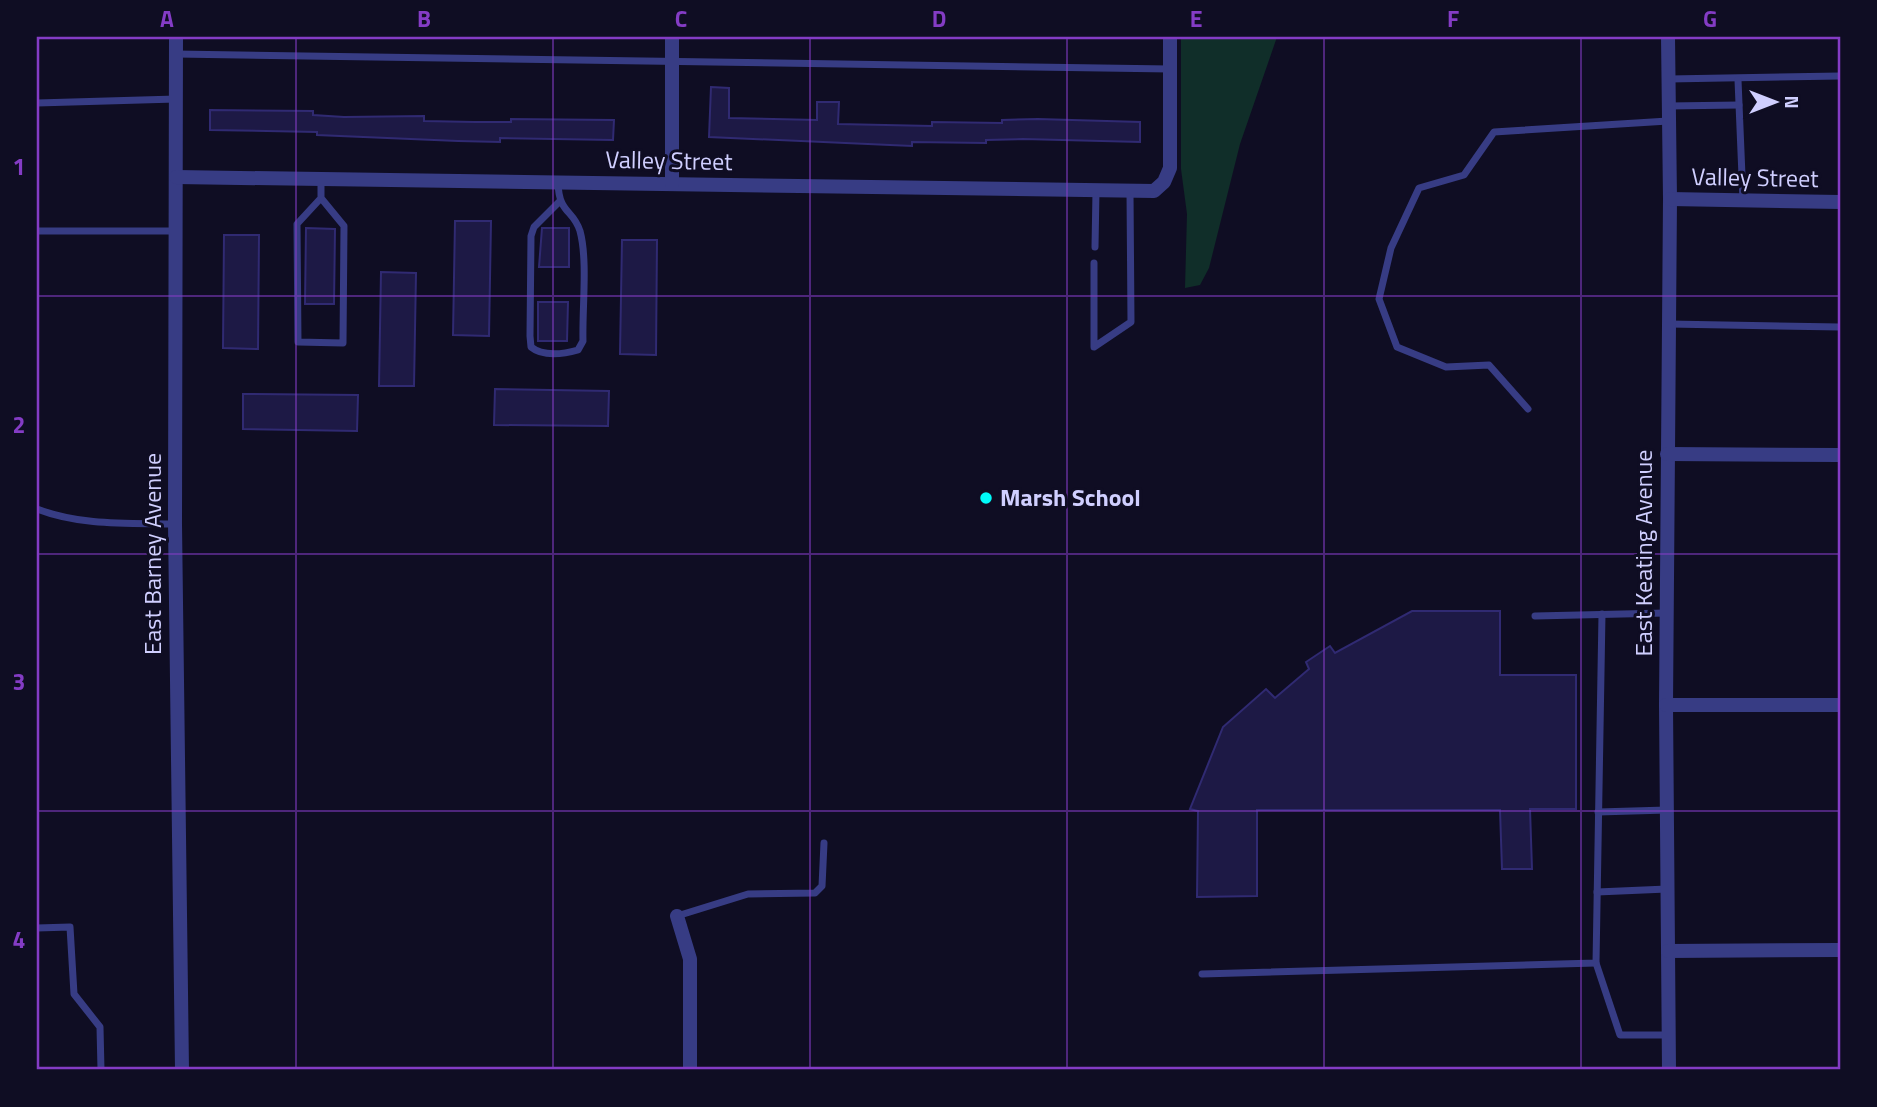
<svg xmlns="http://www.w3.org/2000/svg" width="1877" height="1107" font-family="'Titillium Web',sans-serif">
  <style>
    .green { fill: #102e29 }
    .building { fill: #1d1945; stroke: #302a72; stroke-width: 2 }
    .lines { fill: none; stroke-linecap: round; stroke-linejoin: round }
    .service { stroke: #373c84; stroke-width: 7 }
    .minor { stroke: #373c84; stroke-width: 14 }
    .grid { fill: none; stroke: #843cc5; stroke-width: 2; stroke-opacity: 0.55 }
    .poi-dot { fill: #00faf9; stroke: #0f0d23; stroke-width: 2.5 }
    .labels { text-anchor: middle; stroke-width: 6; stroke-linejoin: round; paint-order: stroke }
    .street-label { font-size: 24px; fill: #d0cfff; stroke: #0f0d23 }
    .poi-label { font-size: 24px; font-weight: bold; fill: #d0cfff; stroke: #0f0d23; text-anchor: start }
    .neatline { fill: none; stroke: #843cc5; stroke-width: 2.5 }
    .grid-label { font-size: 23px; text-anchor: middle; font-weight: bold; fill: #843cc5 }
  </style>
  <rect width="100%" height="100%" fill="#0f0d23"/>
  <path class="green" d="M1181,37H1277L1240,144L1209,268L1200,285L1185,288L1187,214L1181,169Z"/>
  <g class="building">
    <path d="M711,87L729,88V118L817,120V102H839L838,124L932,126V122L1002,123V120L1038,119L1140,122V142L1023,139L986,140V143L912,142V146L890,145L709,137Z"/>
    <path d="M210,110L313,111V115L344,117L424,116V121L474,122H511V119L614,120L613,140L500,138V142L458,141L317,135V132L210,130Z"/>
    <path d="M455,221H491L489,336L453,335Z"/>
    <path d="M306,228L335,229L334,304H305Z"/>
    <path d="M542,228H569V267H539Z"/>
    <path d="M224,235H259L258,349L223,348Z"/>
    <path d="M622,240H657L656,355L620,354Z"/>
    <path d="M381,272L416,273L414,386H379Z"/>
    <path d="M538,302H568L567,341H538Z"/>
    <path d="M495,389L609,391L608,426L494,425Z"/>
    <path d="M243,394L358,395L357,431L243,429Z"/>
    <path d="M1412,611H1500V675H1576V809H1530L1532,869H1502L1500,810H1257V896L1197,897L1198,811L1190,809L1223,727L1266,689L1275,698L1309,669L1306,662L1330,646L1335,653Z"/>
  </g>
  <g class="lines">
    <g class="service">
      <path d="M176,54L1170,69"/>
      <path d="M1669,79L1840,76"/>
      <path d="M1738,80L1743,200"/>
      <path d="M37,103L176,99"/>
      <path d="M1668,106L1739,105"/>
      <path d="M558,183C559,214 573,209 580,231C588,261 582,309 583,341L578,350C564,354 543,357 531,347L530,336L531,236L534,227L559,202"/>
      <path d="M321,198L297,224L298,342L343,343L344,226L321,198V179"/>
      <path d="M37,231H176"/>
      <path d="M1095,247L1096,191"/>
      <path d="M1094,263V347L1131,322L1130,192"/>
      <path d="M1669,324L1840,327"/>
      <path d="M1528,409L1489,365L1446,367L1397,347L1379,299L1391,248L1419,188L1464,175L1494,132L1668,121"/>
      <path d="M37,509C81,526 128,523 174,524"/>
      <path d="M1535,616L1666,613"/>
      <path d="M1598,812L1667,810"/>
      <path d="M1597,892L1667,889"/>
      <path d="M677,916L748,894L815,893L822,886L824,843"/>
      <path d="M37,928L70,927L74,994L100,1027L101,1070"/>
      <path d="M1596,963L1620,1035H1669"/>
      <path d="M1202,974L1596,963L1602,614"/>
    </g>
    <g class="minor">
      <path d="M176,37L175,524L182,1070"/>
      <path d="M1668,37L1670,199L1666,705L1669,1070"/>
      <path d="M176,177L1154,191L1164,182L1170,168V37"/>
      <path d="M672,184V37"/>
      <path d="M1670,199L1840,202"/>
      <path d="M1667,454L1840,455"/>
      <path d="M1666,705H1840"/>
      <path d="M677,916L690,959V1070"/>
      <path d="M1668,951L1840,950"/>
    </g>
  </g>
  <path class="grid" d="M296,37V1070M553,37V1070M810,37V1070M1067,37V1070M1324,37V1070M1581,37V1070M37,296H1840M37,554H1840M37,811H1840"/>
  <circle class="poi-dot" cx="986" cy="498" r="7"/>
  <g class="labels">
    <g class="street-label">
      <text transform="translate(669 161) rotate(1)" y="8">Valley Street</text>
      <text transform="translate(1755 178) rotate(1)" y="8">Valley Street</text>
      <text transform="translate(1644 553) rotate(-90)" y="8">East Keating Avenue</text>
      <text transform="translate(153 554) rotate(-90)" y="8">East Barney Avenue</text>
    </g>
    <g class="poi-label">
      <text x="1000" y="506">Marsh School</text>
    </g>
  </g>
  <rect width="1877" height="1107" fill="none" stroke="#0f0d23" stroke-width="77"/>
  <g transform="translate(1775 102) rotate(90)" stroke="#0f0d23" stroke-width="5" paint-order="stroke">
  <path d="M0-5L12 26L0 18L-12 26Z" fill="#d0cfff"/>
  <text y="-10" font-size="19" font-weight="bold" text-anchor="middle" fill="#d0cfff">N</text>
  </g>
  <rect x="38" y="38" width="1801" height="1030" class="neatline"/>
  <g class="grid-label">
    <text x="167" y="27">A</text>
    <text x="424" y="27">B</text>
    <text x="681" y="27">C</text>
    <text x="939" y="27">D</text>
    <text x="1196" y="27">E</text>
    <text x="1453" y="27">F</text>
    <text x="1710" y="27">G</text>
    <text x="19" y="175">1</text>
    <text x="19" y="433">2</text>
    <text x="19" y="690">3</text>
    <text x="19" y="948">4</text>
  </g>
</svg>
